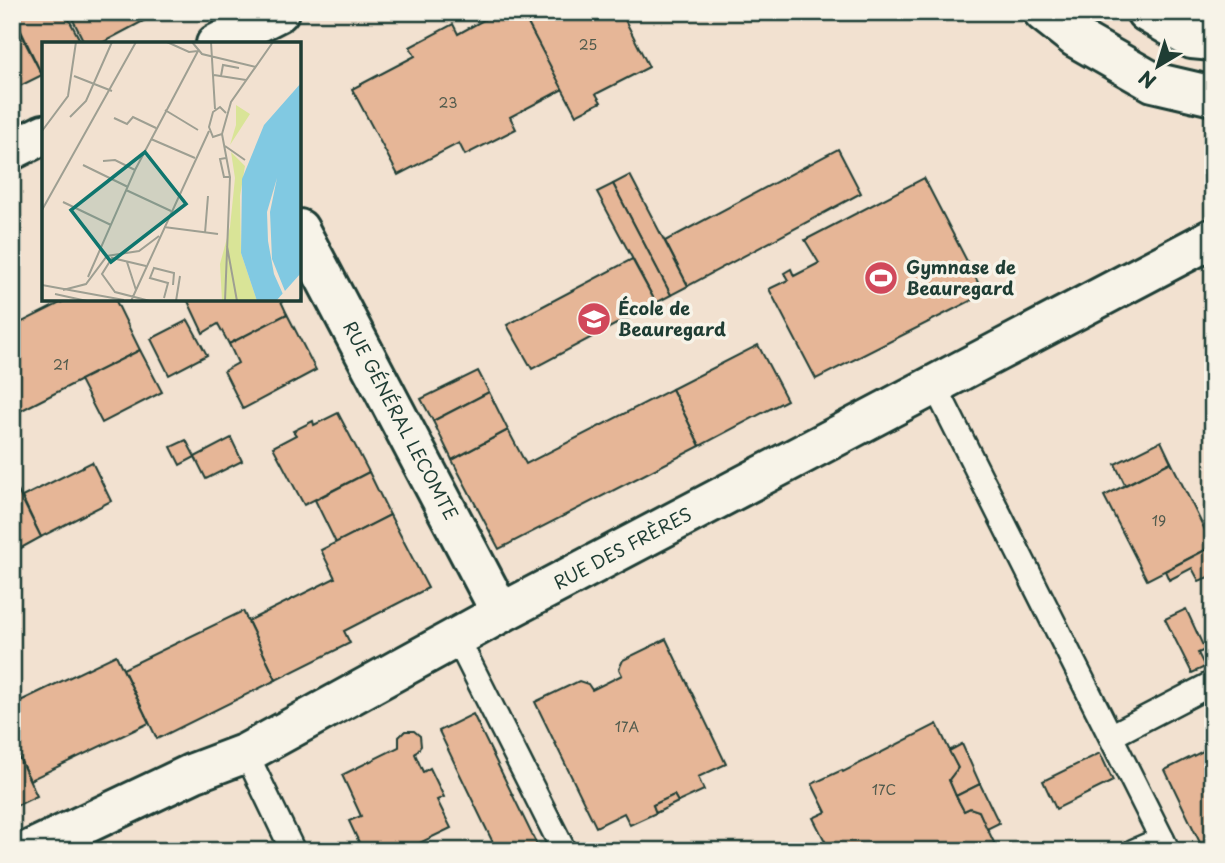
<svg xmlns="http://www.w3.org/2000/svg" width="1225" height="863" font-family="'Playpen Sans',sans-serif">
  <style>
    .building { fill: #e6b697; stroke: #1f3d34; stroke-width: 2 }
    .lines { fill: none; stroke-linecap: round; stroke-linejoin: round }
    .lane-casing { stroke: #1f3d34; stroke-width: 28 }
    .street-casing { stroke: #1f3d34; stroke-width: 44 }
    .secondary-casing { stroke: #1f3d34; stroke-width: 44 }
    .highway-casing { stroke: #1f3d34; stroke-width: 44 }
    .lane { stroke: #f7f3e8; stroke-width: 23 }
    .street { stroke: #f7f3e8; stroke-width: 38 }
    .secondary { stroke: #f7f3e8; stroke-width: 38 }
    .highway { stroke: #f7f3e8; stroke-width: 38 }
    .labels { text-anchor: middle; stroke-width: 7; stroke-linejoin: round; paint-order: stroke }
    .number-label { font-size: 14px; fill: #515b4d }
    .poi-label { font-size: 18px; font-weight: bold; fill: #1f3d34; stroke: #f7f3e8; text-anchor: start }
    .street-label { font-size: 18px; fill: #1f3d34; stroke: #f7f3e8 }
    .inset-road { fill: none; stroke: #9e9f92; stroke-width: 2 }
    .view { fill: #0f766e; fill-opacity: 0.15; stroke: #0f766e; stroke-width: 3.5 }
    .inset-edge { fill: none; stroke: #1f3d34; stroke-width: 3.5 }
  </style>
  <rect width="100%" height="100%" fill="#f2e1d0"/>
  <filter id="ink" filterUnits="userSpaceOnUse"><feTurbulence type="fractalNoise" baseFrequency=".0143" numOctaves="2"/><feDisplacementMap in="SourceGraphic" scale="14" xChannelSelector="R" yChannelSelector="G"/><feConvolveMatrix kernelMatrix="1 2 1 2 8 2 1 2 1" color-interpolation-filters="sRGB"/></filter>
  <g filter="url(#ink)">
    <g class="building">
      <path d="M12,12H65L82,44H44L42,75Z"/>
      <path d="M69,12H146L149,18L100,44H85Z"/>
      <path d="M498,12H522L563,89L510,117L516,129L465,155L459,143L398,175L352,89L415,56L410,47L453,24L458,34Z"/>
      <path d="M522,12H621L649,67L596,94L601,102L576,115Z"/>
      <path d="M12,17L42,75L12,90Z"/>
      <path d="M838,149L861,193L688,286L665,241Z"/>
      <path d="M630,175L688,286L671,295L613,184Z"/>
      <path d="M924,178L984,294L816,379L769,289L788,280L784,273L791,269L794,276L819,263L805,240Z"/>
      <path d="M613,184L671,295L656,303L597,192Z"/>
      <path d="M632,259L656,303L532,369L507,325Z"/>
      <path d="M68,299H115L140,350L12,415V327Z"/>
      <path d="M187,299H280L287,314L229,344L218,324L203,333Z"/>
      <path d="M287,314L316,370L243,409L224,371L238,363L229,344Z"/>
      <path d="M188,320L207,355L169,375L151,339Z"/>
      <path d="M758,345L787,400L700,446L672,389Z"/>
      <path d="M140,350L162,392L102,423L80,380Z"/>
      <path d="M478,371L489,392L433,421L421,399Z"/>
      <path d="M672,389L700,446L499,549L452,460L508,430L526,464Z"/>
      <path d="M489,392L508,430L452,460L433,421Z"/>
      <path d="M338,413L369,472L304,505L273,447L296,435L293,431L313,421L314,425Z"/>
      <path d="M231,438L242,461L206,479L195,457Z"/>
      <path d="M186,440L195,457L180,465L171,447Z"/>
      <path d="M1161,441L1171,462L1125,485L1115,464Z"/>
      <path d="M92,462L111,501L41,537L22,497Z"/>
      <path d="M1171,462L1213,546L1147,580L1104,496Z"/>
      <path d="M369,472L390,515L336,543L315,500Z"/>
      <path d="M12,479L41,537L12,553Z"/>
      <path d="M390,515L428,588L344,631L350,643L276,680L248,621L335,578L321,550Z"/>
      <path d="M1213,546V575L1199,581L1192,568L1169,580L1165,571Z"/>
      <path d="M1186,609L1205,650L1198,653L1205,667L1192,673L1165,619Z"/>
      <path d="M243,611L276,680L157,739L123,669Z"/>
      <path d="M666,639L726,764L698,777L704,790L678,802L674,795L653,805L656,813L630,825L624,813L596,827L535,702L579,681L588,684L592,690L622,675L619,669L623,660Z"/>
      <path d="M116,655L149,723L30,780L12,743V705Z"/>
      <path d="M1213,696V721L1202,701Z"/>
      <path d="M473,714L540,851H497L439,731Z"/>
      <path d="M937,724L958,768L949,780L956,796L964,811L970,808L979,811L998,851H838L833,842L827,845L813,818L826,812L812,784L842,770L843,772Z"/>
      <path d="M405,731H414L420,736L421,746L415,754L423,772L430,768L444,797L437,800L451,828L403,851H363L349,821L361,816L342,775L399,747V737Z"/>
      <path d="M12,743L37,796L12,808Z"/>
      <path d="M962,744L980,784L956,796L949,780L958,768L949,751Z"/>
      <path d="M1213,746V851H1204L1165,770Z"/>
      <path d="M1100,753L1113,781L1056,809L1043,781Z"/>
      <path d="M980,784L999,823L987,829L979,811L970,808L964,811L956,796Z"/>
      <path d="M674,795L678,802L656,813L653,805Z"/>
    </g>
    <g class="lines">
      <g class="lane-casing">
        <g id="lane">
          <path d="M935,386L1168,851"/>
          <path d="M457,638L564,851"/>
          <path d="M1111,736L1213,683"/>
          <path d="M246,753L293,851"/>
          <path d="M1134,851L1162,839"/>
        </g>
      </g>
      <g class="street-casing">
        <g id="street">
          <path d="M299,229L501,613"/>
          <path d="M28,851L193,773L246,753L501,613L1213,238"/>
        </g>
      </g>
      <g class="secondary-casing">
        <g id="secondary">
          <path d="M216,44L279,12"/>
          <path d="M12,150L44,134"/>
        </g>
      </g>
      <g class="highway-casing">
        <g id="highway">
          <path d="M1043,12L1076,38L1153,82L1213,96"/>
          <path d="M1146,12L1192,39L1213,41"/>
        </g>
      </g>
      <use href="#lane" class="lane"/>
      <use href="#street" class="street"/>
      <use href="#secondary" class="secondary"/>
      <use href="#highway" class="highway"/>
    </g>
  </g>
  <defs>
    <g id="stadium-disc" transform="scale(1.75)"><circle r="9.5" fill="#d1495b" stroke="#f7f3e8"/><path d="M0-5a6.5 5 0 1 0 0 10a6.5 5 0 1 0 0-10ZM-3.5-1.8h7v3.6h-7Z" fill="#fff"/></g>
    <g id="school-disc" transform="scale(1.75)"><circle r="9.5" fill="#d1495b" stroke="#f7f3e8"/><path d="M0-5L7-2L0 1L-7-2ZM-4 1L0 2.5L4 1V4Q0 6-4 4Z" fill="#fff"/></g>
  </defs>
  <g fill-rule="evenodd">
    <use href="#stadium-disc" x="881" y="278"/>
    <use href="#school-disc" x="594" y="319"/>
  </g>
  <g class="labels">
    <g class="number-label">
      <text x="588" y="50">25</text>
      <text x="448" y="108">23</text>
      <text x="61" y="370">21</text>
      <text x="1159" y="526">19</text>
      <text x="627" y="732">17A</text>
      <text x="884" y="795">17C</text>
    </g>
    <g class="poi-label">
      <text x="906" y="274">Gymnase de<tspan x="906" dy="21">Beauregard</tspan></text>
      <text x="618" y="315">École de<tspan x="618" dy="21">Beauregard</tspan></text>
    </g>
    <g class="street-label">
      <text transform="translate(400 421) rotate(62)" y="6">RUE GÉNÉRAL LECOMTE</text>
      <text transform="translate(623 549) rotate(-28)" y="6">RUE DES FRÈRES</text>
    </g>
  </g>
  <g transform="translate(42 42)">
    <rect width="259" height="259" fill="#f2e1d0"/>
    <path d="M194,63L208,72L188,103L194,83ZM189,110L203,124L198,154L199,211L215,259H180L178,222L188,185L193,136Z" fill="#d9e497"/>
    <path d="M259,41V259H247L230,217L228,170L235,136L225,170L226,199L232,232L244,259H215L199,211L200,137L222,83Z" fill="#81c9e2"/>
    <path d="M259,231V254L255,259H234Z" fill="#f2e1d0"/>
    <path class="inset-road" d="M125,0L147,10L156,9M150,0L160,12L214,25M169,0L173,67M172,33L204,38M32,34L70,49M179,34L181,23L197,26M123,68L156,88M184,71L178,65L171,70L167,85L171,95L180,92L189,60L231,0M28,75L44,59L70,0M72,76L85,82L91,75L114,86M0,89L26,54L34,0M180,92L188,135L183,259M109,97L153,116M183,104L203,118M184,116L178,117L182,135H188M61,119L73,118L93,128M41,123L86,145M84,148L129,169M21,160L69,183M0,168L94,0M122,185L176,192M163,191L166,154M185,204L195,259M85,220L94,248M104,224L70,216L60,232L73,250L108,259M46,235L93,128L156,9M0,243L82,258M21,248L44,242L65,214L97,209L117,194M13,252L45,259M122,256L126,241L108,236L112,226L132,231L131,243M89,259L167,89M134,259L138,234"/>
    <path class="view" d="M103,110L144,162L69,220L29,168Z"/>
    <rect width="259" height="259" class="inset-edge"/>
  </g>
  <rect width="1225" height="863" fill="none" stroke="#f7f3e8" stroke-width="42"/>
  <rect x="21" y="21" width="1183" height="821" fill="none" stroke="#1f3d34" stroke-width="2.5" filter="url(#ink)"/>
  <g transform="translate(1158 66) rotate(218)" stroke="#f7f3e8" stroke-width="5" paint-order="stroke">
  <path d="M0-5L12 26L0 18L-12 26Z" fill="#1f3d34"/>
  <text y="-10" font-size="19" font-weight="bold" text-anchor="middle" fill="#1f3d34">N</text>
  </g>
</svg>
